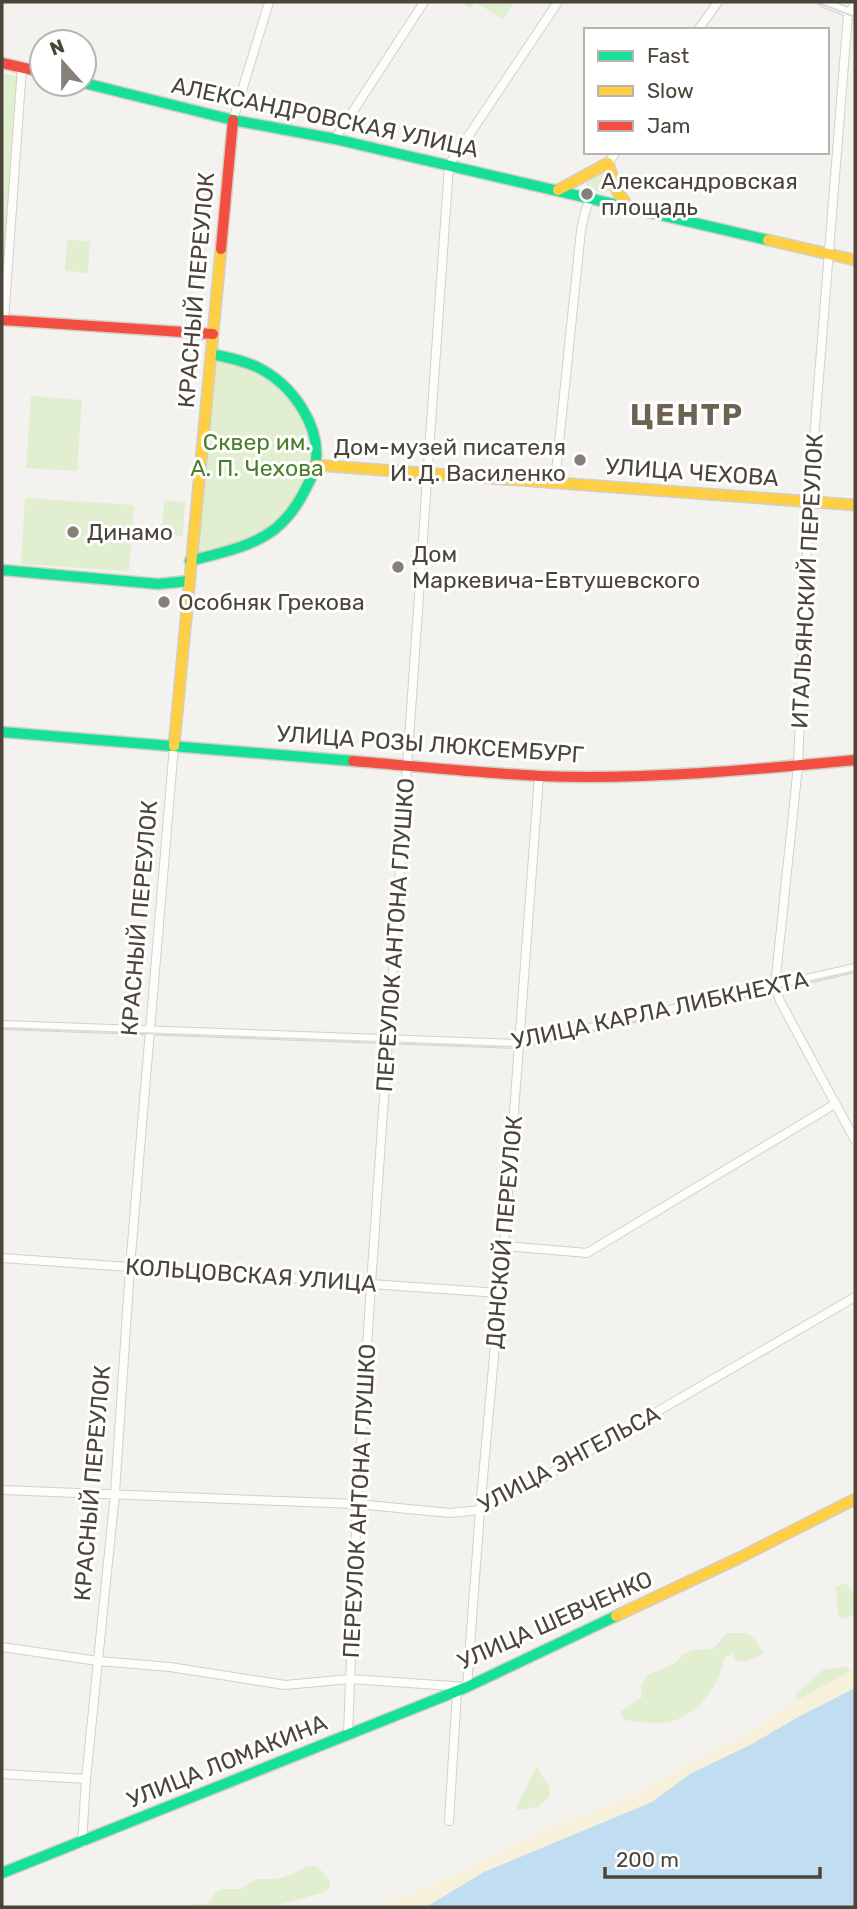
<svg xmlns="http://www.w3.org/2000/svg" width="857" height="1909" font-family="Rubik,sans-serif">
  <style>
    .green { fill: #e1eecf }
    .sand { fill: #f7f0da }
    .water { fill: #c0ddf1 }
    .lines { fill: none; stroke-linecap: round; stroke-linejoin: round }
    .street-casing { stroke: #d2d0cb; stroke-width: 10 }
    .fast-casing { stroke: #d3cfc5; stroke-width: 13 }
    .slow-casing { stroke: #d3cfc5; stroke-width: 13 }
    .jam-casing { stroke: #d3cfc5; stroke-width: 13 }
    .street { stroke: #fdfdfc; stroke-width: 8 }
    .fast { stroke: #16e098; stroke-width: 10 }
    .slow { stroke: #ffcf43; stroke-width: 10 }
    .jam { stroke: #f24e42; stroke-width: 10 }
    .tram { stroke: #dbdbda; stroke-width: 2 }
    .poi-dot { fill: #868178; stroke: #fff; stroke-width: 2.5 }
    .labels { text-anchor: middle; stroke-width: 6; stroke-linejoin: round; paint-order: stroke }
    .street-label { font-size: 23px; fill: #4b4439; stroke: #fff }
    .poi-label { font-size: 23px; fill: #4b4439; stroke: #fff; text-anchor: start }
    .park-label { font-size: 23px; fill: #4a7f2a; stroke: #fff }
    .district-label { font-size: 30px; font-weight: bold; letter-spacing: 2px; fill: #6e6250; stroke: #fff }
  </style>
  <rect width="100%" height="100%" fill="#f4f2ee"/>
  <g class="green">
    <path d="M465,2H514L503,19L476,3L469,8L464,4Z"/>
    <path d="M2,74L22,76L2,302Z"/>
    <path d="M604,171L610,191L605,193L590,190L586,185L588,179Z"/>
    <path d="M67,240L90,241L88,273L65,271Z"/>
    <path d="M227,361C289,375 330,437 297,496C293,502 290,510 286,515C263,539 235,545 204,554L200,553L196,547L213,365L217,362Z"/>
    <path d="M31,396L82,400L77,471L26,468Z"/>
    <path d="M25,498L134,505L129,571L21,564Z"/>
    <path d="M164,500L185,502L183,536L162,535Z"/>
    <path d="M846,1583L855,1595V1614L844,1619L838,1617L836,1587Z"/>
    <path d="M727,1633H747L755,1640L764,1654L745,1662L736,1660L733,1654L724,1658C720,1686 697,1716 669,1722C653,1725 639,1722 624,1720L620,1712L642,1697L641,1688L647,1675L675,1663L683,1654L694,1650L713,1649Z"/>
    <path d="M846,1667L851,1671L797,1700L795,1697C797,1690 801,1690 806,1685C824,1668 820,1669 846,1667Z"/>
    <path d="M538,1768L549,1787L550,1796L538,1807L519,1810L516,1808L535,1769Z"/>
    <path d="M306,1866H317L330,1880V1886L325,1892L271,1907H185C193,1903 201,1905 209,1903L216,1892L223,1889H241L256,1879H278L293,1874Z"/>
  </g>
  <path class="sand" d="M855,1669V1688L834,1698L752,1744L690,1774L652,1802L484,1872L426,1907H374C430,1890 480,1860 532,1836C566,1820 603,1808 638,1794L646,1787L762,1725L790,1704Z"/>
  <path class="water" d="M855,1688V1907H426L484,1872L652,1802L690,1774L752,1744L800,1716Z"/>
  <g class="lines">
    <g class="street-casing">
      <g id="street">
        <path d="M822,2L855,15"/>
        <path d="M855,4L848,14L809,501L798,766L775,986L780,1001L855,1140"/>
        <path d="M698,30L718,2"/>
        <path d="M233,120L269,2"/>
        <path d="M335,139L424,2"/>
        <path d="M608,163L616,152"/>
        <path d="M4,321L22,67"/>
        <path d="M555,482L581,230L585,212L591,197"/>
        <path d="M2,1025L519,1044L855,968"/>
        <path d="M504,1246L587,1253L835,1104"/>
        <path d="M2,1258L499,1293"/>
        <path d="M2,1490L357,1504L450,1513L480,1510L546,1476L855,1297"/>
        <path d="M2,1647L98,1661L170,1667L285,1685L350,1679L467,1687L480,1510L504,1246L539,776"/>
        <path d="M348,1734L357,1504L371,1284L449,165L558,2"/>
        <path d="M2,1774L86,1779"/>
        <path d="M449,1821L457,1692"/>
        <path d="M82,1843L86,1779L115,1493L130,1267L174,746"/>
      </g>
    </g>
    <g class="fast-casing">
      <g id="fast">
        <path d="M84,83L233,120L335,139L768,240"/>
        <path d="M190,561C219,553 250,548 275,529C287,519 297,506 304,492C308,484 313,476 315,467C323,427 292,384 257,367C242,360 227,357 211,354"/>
        <path d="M2,570L158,584L189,581"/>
        <path d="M2,732L353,761"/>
        <path d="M2,1873L467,1687L616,1616"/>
      </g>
    </g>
    <g class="slow-casing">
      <g id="slow">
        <path d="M558,190L608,163L617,191L627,205"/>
        <path d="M768,240L855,260"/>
        <path d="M315,465L855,505"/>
        <path d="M174,746L221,249"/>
        <path d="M616,1616L739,1558L855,1499"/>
      </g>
    </g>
    <g class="jam-casing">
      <g id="jam">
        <path d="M2,63L42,72"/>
        <path d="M221,249L233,120"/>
        <path d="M2,320L213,334"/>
        <path d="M353,761C415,766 477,773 540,776C645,780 751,770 855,760"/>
      </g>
    </g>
    <use href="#street" class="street"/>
    <use href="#fast" class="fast"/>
    <use href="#slow" class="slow"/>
    <use href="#jam" class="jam"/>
    <g class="tram">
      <path d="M816,2L855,17"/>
      <path d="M2,1028L519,1047L855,971"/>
    </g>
  </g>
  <g class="poi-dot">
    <circle cx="587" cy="194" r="7"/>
    <circle cx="580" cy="460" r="7"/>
    <circle cx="73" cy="532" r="7"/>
    <circle cx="398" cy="567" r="7"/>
    <circle cx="164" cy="602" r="7"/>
  </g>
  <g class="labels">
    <g class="street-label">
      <text transform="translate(325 117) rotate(12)" y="8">АЛЕКСАНДРОВСКАЯ УЛИЦА</text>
      <text transform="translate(196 290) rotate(-85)" y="8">КРАСНЫЙ ПЕРЕУЛОК</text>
      <text transform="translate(692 472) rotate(4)" y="8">УЛИЦА ЧЕХОВА</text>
      <text transform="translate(807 581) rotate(-87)" y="8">ИТАЛЬЯНСКИЙ ПЕРЕУЛОК</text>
      <text transform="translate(430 744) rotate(4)" y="8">УЛИЦА РОЗЫ ЛЮКСЕМБУРГ</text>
      <text transform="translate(139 918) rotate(-85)" y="8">КРАСНЫЙ ПЕРЕУЛОК</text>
      <text transform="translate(395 935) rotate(-86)" y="8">ПЕРЕУЛОК АНТОНА ГЛУШКО</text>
      <text transform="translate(660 1010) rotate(-12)" y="8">УЛИЦА КАРЛА ЛИБКНЕХТА</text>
      <text transform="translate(504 1232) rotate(-85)" y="8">ДОНСКОЙ ПЕРЕУЛОК</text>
      <text transform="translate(251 1275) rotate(4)" y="8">КОЛЬЦОВСКАЯ УЛИЦА</text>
      <text transform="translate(569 1459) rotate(-28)" y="8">УЛИЦА ЭНГЕЛЬСА</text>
      <text transform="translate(92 1483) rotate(-85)" y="8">КРАСНЫЙ ПЕРЕУЛОК</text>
      <text transform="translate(359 1501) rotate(-87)" y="8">ПЕРЕУЛОК АНТОНА ГЛУШКО</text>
      <text transform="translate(555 1620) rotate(-24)" y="8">УЛИЦА ШЕВЧЕНКО</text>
      <text transform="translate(227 1761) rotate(-22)" y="8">УЛИЦА ЛОМАКИНА</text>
    </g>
    <g class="poi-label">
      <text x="601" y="189">Александровская<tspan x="601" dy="26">площадь</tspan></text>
      <text x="566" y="455" text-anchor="end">Дом-музей писателя<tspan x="566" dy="26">И. Д. Василенко</tspan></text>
      <text x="87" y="540">Динамо</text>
      <text x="412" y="562">Дом<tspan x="412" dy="26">Маркевича-Евтушевского</tspan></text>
      <text x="178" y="610">Особняк Грекова</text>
    </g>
    <g class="park-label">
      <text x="257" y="450">Сквер им.<tspan x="257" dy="26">А. П. Чехова</tspan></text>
    </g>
    <g class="district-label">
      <text x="687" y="425">ЦЕНТР</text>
    </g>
  </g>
  <rect width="857" height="1909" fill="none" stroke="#4b4439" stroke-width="7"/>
  <rect x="584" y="28" width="245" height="126" fill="#ffffff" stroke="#b7b4b0" stroke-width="2"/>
  <rect x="598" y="51" width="35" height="10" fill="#16e098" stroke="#b7b4b0" stroke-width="2"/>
  <text x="647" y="63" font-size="21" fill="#4b4439">Fast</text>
  <rect x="598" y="86" width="35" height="10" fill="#ffcf43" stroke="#b7b4b0" stroke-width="2"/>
  <text x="647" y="98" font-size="21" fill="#4b4439">Slow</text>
  <rect x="598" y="121" width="35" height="10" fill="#f24e42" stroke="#b7b4b0" stroke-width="2"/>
  <text x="647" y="133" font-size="21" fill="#4b4439">Jam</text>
  <g transform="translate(63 63) rotate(339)"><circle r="33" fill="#ffffff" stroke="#b7b4b0" stroke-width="2"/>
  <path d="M0-5L12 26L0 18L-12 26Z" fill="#868178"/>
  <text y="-10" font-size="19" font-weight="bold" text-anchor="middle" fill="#4b4439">N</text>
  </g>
  <path d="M605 1867v10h215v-10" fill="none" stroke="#4b4439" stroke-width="3.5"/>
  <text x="616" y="1867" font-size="21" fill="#4b4439" stroke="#ffffff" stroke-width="5" paint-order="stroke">200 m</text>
</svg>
